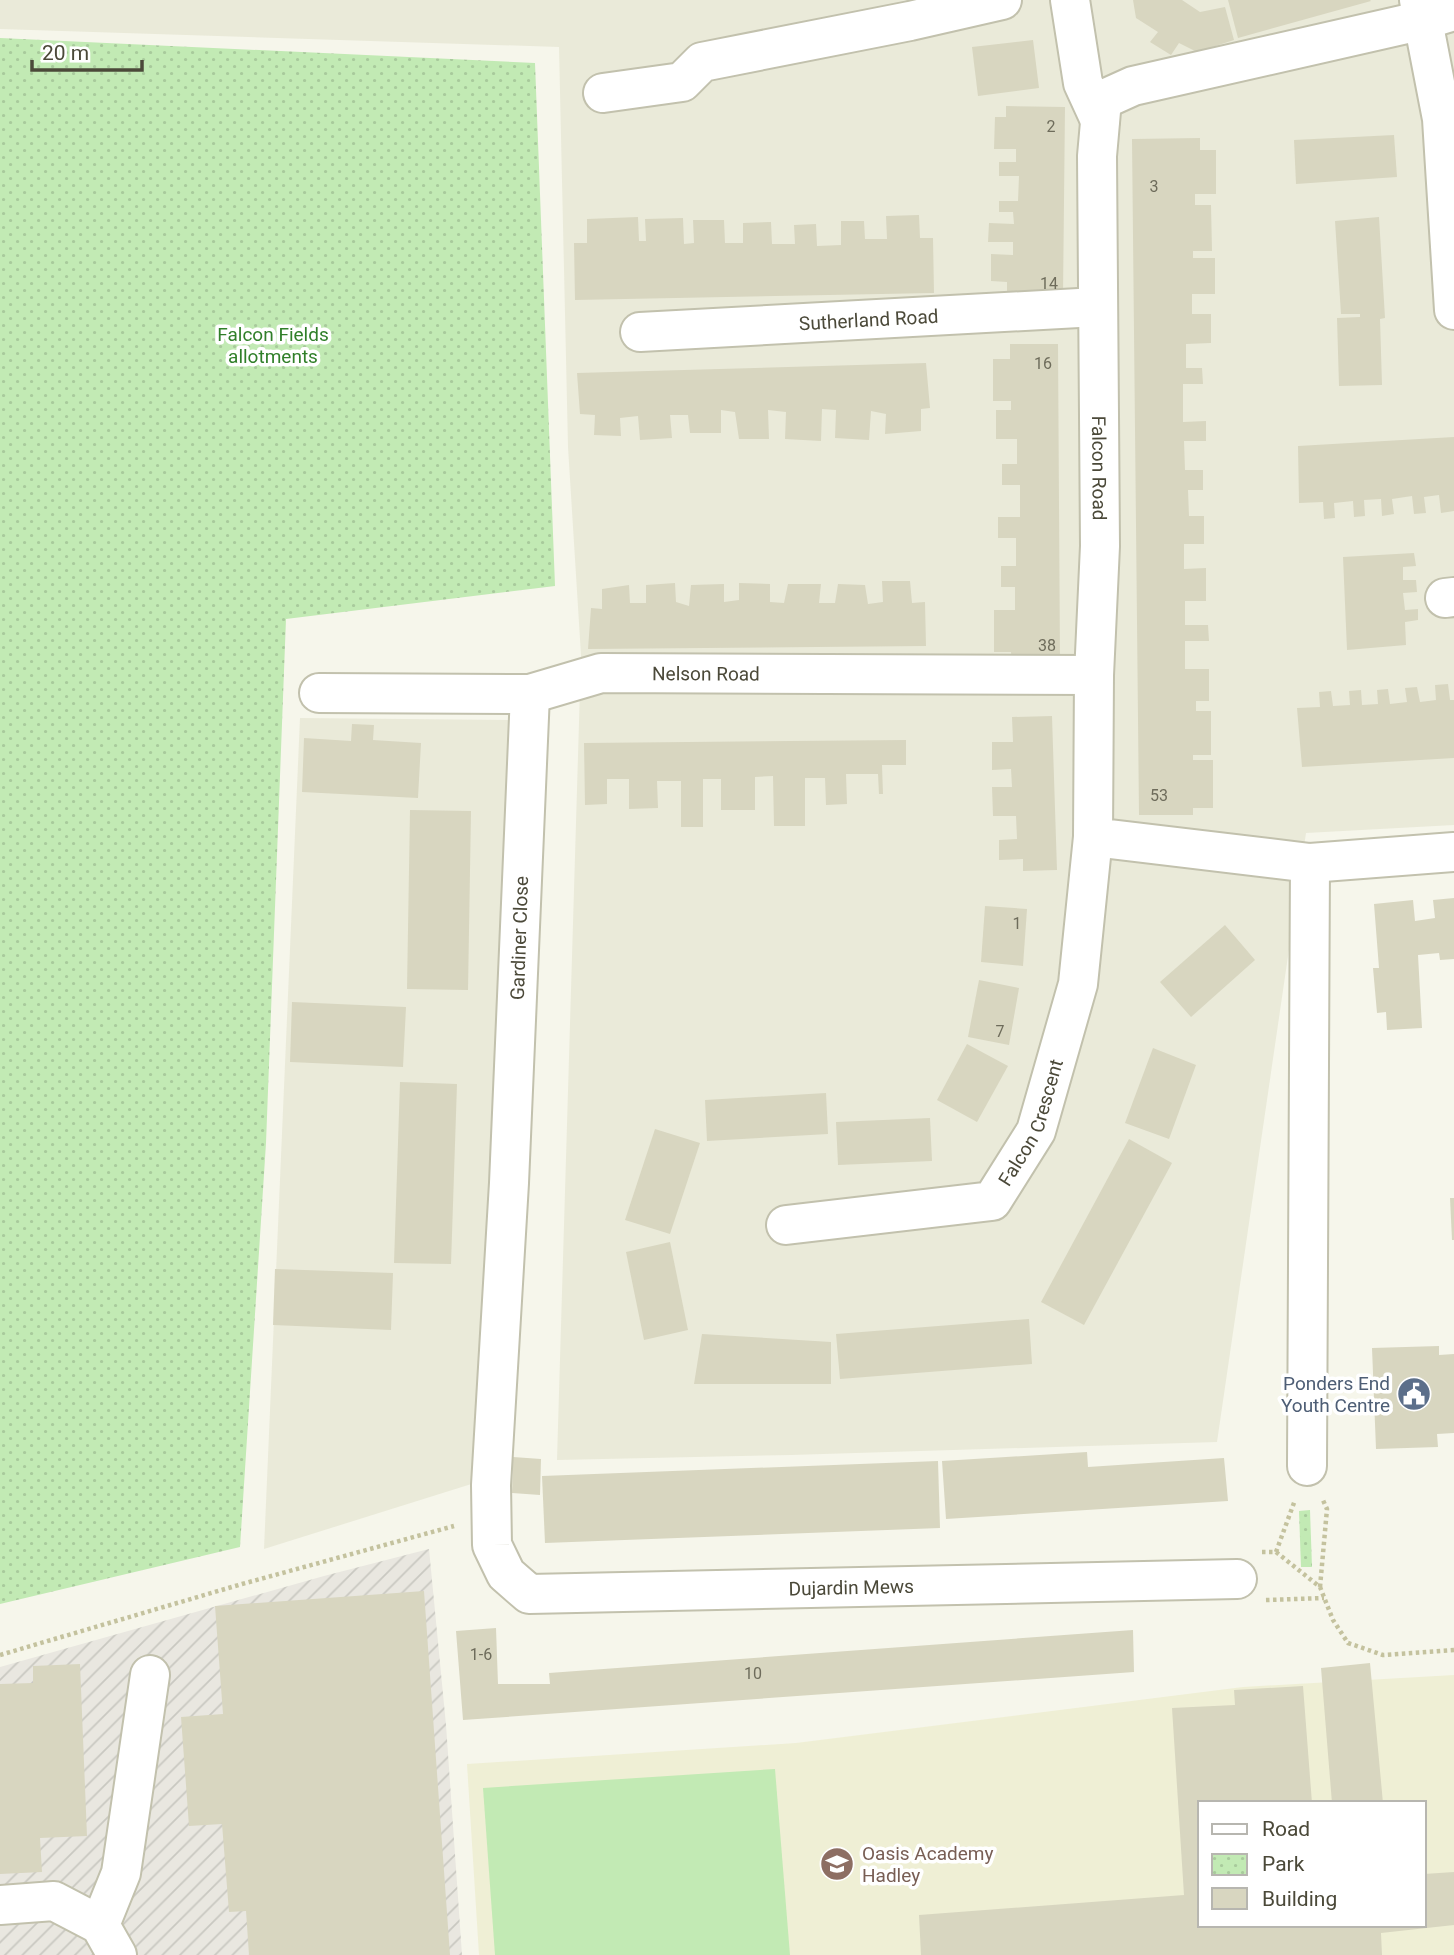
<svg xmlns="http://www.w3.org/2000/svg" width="1454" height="1955" font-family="Roboto,sans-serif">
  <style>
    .residential { fill: #eaead9 }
    .industrial { fill: url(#industrial-furrows) }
    .education { fill: #efefd5; fill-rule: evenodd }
    .grass { fill: #c2eab4 }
    .park { fill: url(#park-dots) }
    .building { fill: #d8d6c0 }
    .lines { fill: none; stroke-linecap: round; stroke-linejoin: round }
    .minor-casing { stroke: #c2c1ad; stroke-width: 42 }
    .path { stroke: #c4c29e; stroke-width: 4.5; stroke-dasharray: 3.5 3.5; stroke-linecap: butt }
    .minor { stroke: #fff; stroke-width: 38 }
    .labels { text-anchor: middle; stroke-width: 7; stroke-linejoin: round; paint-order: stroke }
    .number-label { font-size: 16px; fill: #6e6c5b }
    .street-label { font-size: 19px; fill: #4b4939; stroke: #fff }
    .park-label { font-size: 19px; fill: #307f29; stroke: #fff }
    .service-label { font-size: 19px; fill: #4e5e75; stroke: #fff; text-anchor: end }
    .education-label { font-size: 19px; fill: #785e54; stroke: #fff; text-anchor: start }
  </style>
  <defs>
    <pattern id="industrial-furrows" width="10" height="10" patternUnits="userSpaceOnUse" patternTransform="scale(1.75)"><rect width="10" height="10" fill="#e9e7e0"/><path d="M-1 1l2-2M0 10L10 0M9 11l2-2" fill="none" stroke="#c9c8c1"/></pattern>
    <pattern id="park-dots" width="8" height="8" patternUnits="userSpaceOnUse" patternTransform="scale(1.75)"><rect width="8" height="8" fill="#c2eab4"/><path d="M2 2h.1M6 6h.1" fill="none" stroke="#a8ca9c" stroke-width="1.8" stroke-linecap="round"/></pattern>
  </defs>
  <rect width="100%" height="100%" fill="#f6f6eb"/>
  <g class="residential">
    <path d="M0,0H1454V825L1306,833L1217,1442L791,1455L557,1460L581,655L568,447L559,47L0,29Z"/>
    <path d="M300,718L514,720L481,1481L264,1549Z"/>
  </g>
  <path class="industrial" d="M429,1549L446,1725L462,1955H0V1667L324,1576Z"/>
  <path class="education" d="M1454,1675V1955H479L467,1764L796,1743L1243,1687ZM1200,1803H1424V1925H1200Z"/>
  <path class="grass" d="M775,1769L790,1955H495L483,1788Z"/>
  <g class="park">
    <path d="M0,38L535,63L555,586L286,619L266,1143L240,1547L0,1604Z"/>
    <path d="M1310,1510L1312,1567H1301L1299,1511Z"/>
  </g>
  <g class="building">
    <path d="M1133,0H1182L1200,12L1225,7L1234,40L1197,52L1179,43L1171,55L1150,42L1158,32L1136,18Z"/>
    <path d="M1228,0H1370L1371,1L1238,38Z"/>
    <path d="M1033,40L1039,88L978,96L972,47Z"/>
    <path d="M1006,106L1065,107L1063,296L1007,295V282L991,281V254L1013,255V242H988L989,223L1014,224L1013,212H999V201H1018L1019,176H999V162H1016V149H994L995,117H1006Z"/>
    <path d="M1394,135L1397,177L1296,184L1294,140Z"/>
    <path d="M1200,138V150H1216V194H1195V205H1211L1212,251H1193V258H1215V294H1192V314H1211V343L1186,344V368H1202L1203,384H1183V422L1206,421V441H1184L1185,470H1203V490H1188L1189,516H1204V544H1184V569L1206,568V601H1185V625H1208L1209,641H1185V669H1209V701H1196V711H1211V755H1193V760H1213V808H1193V815H1139L1132,139Z"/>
    <path d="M919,215L920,238H933L934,293L575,300L574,243H587V219L638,217L639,241H646L645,219L683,218L684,244L694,243L693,220H724L725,243H743V223L771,222L772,244H795L794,225L816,224L817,246L841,245V221H864L865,239H887L886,216Z"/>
    <path d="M1379,217L1385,318L1380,319L1382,385L1339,386L1337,318L1360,317V314H1341L1335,221Z"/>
    <path d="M1010,344H1058L1060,662L1012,663L1011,652H994V610H1015V587H1001V566H1016V538H998V517H1020V485H1002V464H1017V439H996V410H1011V401H993V359H1010Z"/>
    <path d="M926,363L930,408L921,409V431L885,434L886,414L871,411L869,440L835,438L836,410L822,409L821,441L785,439L786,412L768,410L769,439H739L735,412L721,410V433H690L688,415H670L672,438L640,440L638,416L620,418L621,436L594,435L595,415L580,414L577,373Z"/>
    <path d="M1454,437V511L1441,513L1439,495L1424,497L1426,513L1414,514L1412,496L1392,499L1394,514L1382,516L1381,499L1364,500L1365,516L1354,517L1353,501L1334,503L1335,518L1324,519L1323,502L1299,503L1298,446Z"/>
    <path d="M1414,553L1416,566L1403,567V580H1416L1417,592L1403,593L1405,610L1418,609V620L1405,622L1406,645L1347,650L1343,557Z"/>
    <path d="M882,581H910L912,603L925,602L926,646L588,649L591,608L602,609V589L629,585L630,603H646V585L675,583L676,602L689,606L691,585L724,584V602L739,600V583L770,584V602L784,603L788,584H821L819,603H835L838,584L865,585L868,604L883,602Z"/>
    <path d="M1448,684L1450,700H1454V758L1302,767L1297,708L1320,707L1319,692L1331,691L1333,706L1350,705L1349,691L1361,690L1362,705L1378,704L1377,690L1388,689L1390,704L1407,702L1405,688L1417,687L1420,702L1436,700L1435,685Z"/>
    <path d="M1052,716L1057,870L1023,871V859L999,860V840L1017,839L1016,816H993L992,787H1012L1011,769L992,770V742H1013L1012,717Z"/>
    <path d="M352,724L374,725L373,740L421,743L418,798L302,792L304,738L351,741Z"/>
    <path d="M906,740V765H882L883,794H879L878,774H846L847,804L826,805L825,778H805V826H774L773,776L755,777V810H721V779H703V827H681V781H657L658,808L629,809V779H607V804L585,805L584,743Z"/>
    <path d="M410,810L471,811L468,990L407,989Z"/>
    <path d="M1454,898V959L1440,960L1439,953L1418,955L1422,1028L1387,1030L1386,1012L1377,1013L1373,968H1379L1374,904L1413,900L1415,921L1435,918L1433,900Z"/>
    <path d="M985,906L1027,909L1023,966L981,962Z"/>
    <path d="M1225,925L1255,960L1191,1017L1160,982Z"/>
    <path d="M979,980L1019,988L1009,1045L968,1037Z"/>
    <path d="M292,1002L406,1007L403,1067L290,1062Z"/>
    <path d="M967,1044L1008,1066L977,1122L937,1100Z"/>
    <path d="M1153,1048L1196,1065L1169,1139L1125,1123Z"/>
    <path d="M400,1082L457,1084L451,1264L394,1263Z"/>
    <path d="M826,1093L828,1134L707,1141L705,1100Z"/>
    <path d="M930,1118L932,1161L838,1165L836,1122Z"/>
    <path d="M655,1129L700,1143L670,1234L625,1220Z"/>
    <path d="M1129,1139L1172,1163L1084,1325L1041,1302Z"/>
    <path d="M1450,1198H1454V1240H1452Z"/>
    <path d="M670,1242L688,1330L644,1340L626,1252Z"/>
    <path d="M275,1269L393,1273L391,1330L273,1325Z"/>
    <path d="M1029,1319L1032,1364L840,1379L836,1334Z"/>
    <path d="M702,1334L831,1342V1384H694Z"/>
    <path d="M1439,1346V1355L1454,1354V1433L1437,1434L1438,1447L1376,1449L1372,1348Z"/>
    <path d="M1087,1452L1088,1467L1224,1458L1228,1501L946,1519L942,1461Z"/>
    <path d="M513,1457L541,1459L540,1495L512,1493Z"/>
    <path d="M938,1461L940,1528L545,1543L542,1476Z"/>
    <path d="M424,1591L450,1955H249L246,1911L229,1912L222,1824L189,1826L181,1717L223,1714L215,1606Z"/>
    <path d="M496,1628L498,1684H550L549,1673L1133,1630L1134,1672L463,1720L456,1631Z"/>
    <path d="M1370,1663L1383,1803H1332L1321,1668Z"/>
    <path d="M80,1664L87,1836L40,1838L42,1872L0,1874V1684L33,1683V1666Z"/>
    <path d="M1303,1686L1312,1803H1200V1925H1424V1874L1454,1872V1925L1381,1933L1382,1955H921L919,1915L1184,1895L1172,1708L1235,1705L1234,1690Z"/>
  </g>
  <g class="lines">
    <g class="minor-casing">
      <g id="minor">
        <path d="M1070,0L1083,83L1100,120"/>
        <path d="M1419,0L1442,119L1454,310"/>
        <path id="s1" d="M1454,11L1424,20L1133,86L1102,100L1097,156L1100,546L1094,675L1093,837L1310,863L1454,852"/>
        <path d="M603,93L682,82L702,62L910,21L1002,0"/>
        <path id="s2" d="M640,332L1097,307"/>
        <path d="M1445,598L1454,597"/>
        <path id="s3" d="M319,693L530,694L601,673L1094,675"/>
        <path id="s4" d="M530,694L509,1183L491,1485L492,1545L506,1574L529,1594L1237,1579"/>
        <path id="s5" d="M786,1225L992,1201L1036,1131L1078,984L1093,837"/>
        <path d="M1307,1466L1310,863"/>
        <path d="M0,1905L54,1901L100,1925L117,1955"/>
        <path d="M100,1925L121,1873L150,1675"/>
      </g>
    </g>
    <g class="path">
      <path d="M1262,1552H1276L1320,1587L1333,1620L1348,1643L1383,1655L1454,1650"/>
      <path d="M1276,1552L1295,1500"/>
      <path d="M1320,1587L1327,1509L1322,1498"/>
      <path d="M1266,1600L1324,1598"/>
      <path d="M0,1655L242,1584L454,1526"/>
    </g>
    <use href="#minor" class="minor"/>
  </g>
  <defs>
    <g id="civic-disc" transform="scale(1.75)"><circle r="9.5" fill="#5c6f8a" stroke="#fff"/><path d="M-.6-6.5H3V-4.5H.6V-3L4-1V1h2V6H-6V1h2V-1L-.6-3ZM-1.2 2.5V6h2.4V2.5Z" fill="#fff"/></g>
    <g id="school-disc" transform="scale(1.75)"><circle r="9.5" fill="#8d6e63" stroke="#fff"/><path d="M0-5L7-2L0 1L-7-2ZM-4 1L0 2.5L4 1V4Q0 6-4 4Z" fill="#fff"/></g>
  </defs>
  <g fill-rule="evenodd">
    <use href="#civic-disc" x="1414" y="1394"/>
    <use href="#school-disc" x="837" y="1864"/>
  </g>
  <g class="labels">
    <g class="number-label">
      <text x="1051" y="132">2</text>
      <text x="1154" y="192">3</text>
      <text x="1049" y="289">14</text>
      <text x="1043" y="369">16</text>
      <text x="1047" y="651">38</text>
      <text x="1159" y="801">53</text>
      <text x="1017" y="929">1</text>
      <text x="1000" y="1037">7</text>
      <text x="481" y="1660">1-6</text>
      <text x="753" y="1679">10</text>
    </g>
    <g class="street-label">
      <text dy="7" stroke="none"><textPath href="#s2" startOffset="229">Sutherland Road</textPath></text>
      <text dy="7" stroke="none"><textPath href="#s1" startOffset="732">Falcon Road</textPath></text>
      <text dy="7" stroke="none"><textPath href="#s3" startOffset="390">Nelson Road</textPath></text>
      <text transform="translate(519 938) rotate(-88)" y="7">Gardiner Close</text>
      <text dy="7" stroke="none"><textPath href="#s5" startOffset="296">Falcon Crescent</textPath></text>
      <text dy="7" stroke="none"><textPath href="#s4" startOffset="1237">Dujardin Mews</textPath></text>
    </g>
    <g class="park-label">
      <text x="273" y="341">Falcon Fields<tspan x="273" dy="22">allotments</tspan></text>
    </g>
    <g class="service-label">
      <text x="1390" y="1390">Ponders End<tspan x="1390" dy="22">Youth Centre</tspan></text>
    </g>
    <g class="education-label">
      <text x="862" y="1860">Oasis Academy<tspan x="862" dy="22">Hadley</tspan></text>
    </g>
  </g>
  <rect x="1198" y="1801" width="228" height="126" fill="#ffffff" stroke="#b7b6b0" stroke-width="2"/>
  <rect x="1212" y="1824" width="35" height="10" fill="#ffffff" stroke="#b7b6b0" stroke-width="2"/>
  <text x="1262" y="1836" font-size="21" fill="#4b4939">Road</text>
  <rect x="1212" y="1854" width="35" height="21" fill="url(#park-dots)" stroke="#b7b6b0" stroke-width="2"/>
  <text x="1262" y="1871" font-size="21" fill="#4b4939">Park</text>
  <rect x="1212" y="1888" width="35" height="21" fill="#d8d6c0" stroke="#b7b6b0" stroke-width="2"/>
  <text x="1262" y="1906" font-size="21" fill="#4b4939">Building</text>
  <path d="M32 60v10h110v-10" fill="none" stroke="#4b4939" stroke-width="3.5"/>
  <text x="42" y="60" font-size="21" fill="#4b4939" stroke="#ffffff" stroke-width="5" paint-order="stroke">20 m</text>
</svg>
